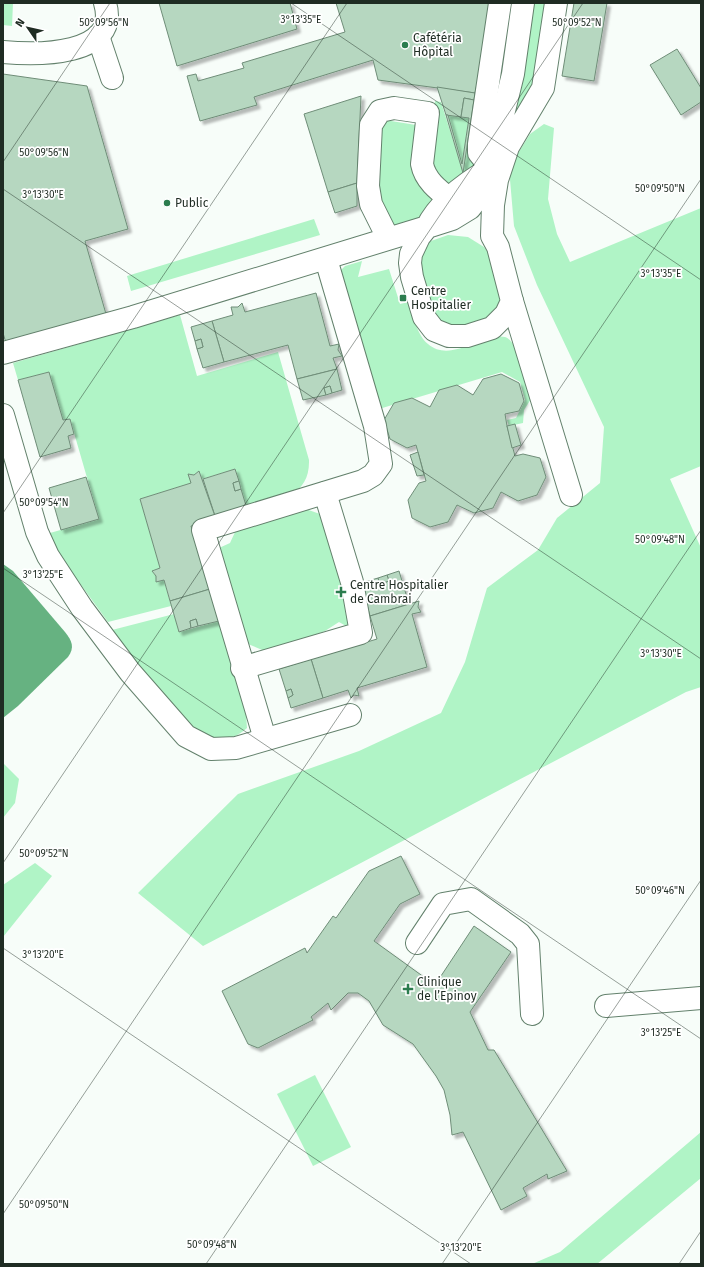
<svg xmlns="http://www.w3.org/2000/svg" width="704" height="1267" font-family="'Fira Sans',sans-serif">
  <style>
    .green { fill: #b0f4c6 }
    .water { fill: #66b281 }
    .building { fill: #b6d7c0; stroke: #6f8d78; filter: url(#shadow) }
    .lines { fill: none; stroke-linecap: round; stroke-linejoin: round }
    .minor-casing { stroke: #63816c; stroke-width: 24 }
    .minor { stroke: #fff; stroke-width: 22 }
    .ticks { fill: none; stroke: #1f2c23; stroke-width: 1; stroke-opacity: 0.45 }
    .poi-dot { fill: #2b7c4e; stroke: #fff; stroke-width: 1.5 }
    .labels { text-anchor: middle; stroke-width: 3.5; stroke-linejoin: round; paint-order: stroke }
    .poi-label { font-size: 12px; fill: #1f2c23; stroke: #fff; text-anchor: start }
    .ticks-label { font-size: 10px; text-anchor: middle; fill: #1f2c23; stroke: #fff; stroke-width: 3.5; stroke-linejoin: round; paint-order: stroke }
  </style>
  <defs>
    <filter id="shadow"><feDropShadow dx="3.5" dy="3.5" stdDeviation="1" flood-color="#0004"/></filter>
  </defs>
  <rect width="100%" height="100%" fill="#f7fdf9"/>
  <g class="green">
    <path d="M3,3H13L12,26L3,25Z"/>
    <path d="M529,3H547L533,85L517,109L514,97Z"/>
    <path d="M474,100L481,101L476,164L457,185L445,184L429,164L435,101L441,102L463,172Z"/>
    <path d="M448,115L469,118L462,164Z"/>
    <path d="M385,120L416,125L440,201L418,219L387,231L376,190L378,128Z"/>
    <path d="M544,124L554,128L548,199L557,234L570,262L701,208V466L670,479L701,548V687L686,692L203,946L138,893L238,794L359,751L441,713L465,662L487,588L538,550L557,518L600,483L604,427L537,285L514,226L509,168L530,134Z"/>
    <path d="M314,219L320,235L131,291L127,276Z"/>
    <path d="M448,235L468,237L484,247L489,254L500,297L498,307L490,317L457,328L442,322L436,317L426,300L420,255L424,248L431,241Z"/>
    <path d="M362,261L358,277L389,269L400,304L409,302C413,315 417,335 428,344C451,364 483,332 505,337C509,338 512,343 514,345L531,399L524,410L523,423L509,426L507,420L516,418L525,400L520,382L502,372L379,409L340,271L345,266Z"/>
    <path d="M180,315L197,376L278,352L309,460C310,498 277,499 247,509L235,469L202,479L199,471L194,475L189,474L191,483L140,499L160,568L152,571L156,576V582L164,580L171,606L108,622L57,552L50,533L99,519L70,419L63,420L49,372L18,380L13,363Z"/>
    <path d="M300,507L320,514L348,585L344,600L346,615H352L349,624L346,626L339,622L325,631L267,652L248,644L219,548L230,543L236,530Z"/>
    <path d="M174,614L179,632L219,621L246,714L247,728C236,738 222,742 208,737C183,728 130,654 112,630Z"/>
    <path d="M3,763L19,779L15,803L3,818Z"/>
    <path d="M35,863L52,876L3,937V885Z"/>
    <path d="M315,1075L351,1147L313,1166L277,1094Z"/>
    <path d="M701,1132V1178L597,1264H532L560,1252Z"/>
  </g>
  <path class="water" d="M3,564L13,571L65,632C72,641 75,647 68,657L18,706L3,718Z"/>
  <g class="building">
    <path d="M159,3H290L297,29L177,66Z"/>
    <path d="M336,3H495L475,93L378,80L373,60L254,97L257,105L200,121L187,76L196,74L198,81L244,68L242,63L345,32Z"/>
    <path d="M574,3H607L594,81L562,76Z"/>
    <path d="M677,49L701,88V102L681,115L650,65Z"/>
    <path d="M3,74L87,86L128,229L85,241L106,314L6,343L3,333Z"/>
    <path d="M437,87L475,93L474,100L464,98L461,117L446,115Z"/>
    <path d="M361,96L357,183L328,192L304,114Z"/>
    <path d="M464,98L474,100L463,173L446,115H448L462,164L469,118L461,117Z"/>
    <path d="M357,183V206L335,213L328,192Z"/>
    <path d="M316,293L330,346L339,344L338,350L342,356L333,358L337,369L297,379L288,345L224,362L212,321L233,315L231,307H238L242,303L245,312Z"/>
    <path d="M212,321L224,362L203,368L197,349L203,347L201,339L195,341L191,327Z"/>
    <path d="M201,339L203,347L197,349L195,341Z"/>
    <path d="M337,369L342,390L332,393L330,386L324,388L326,395L303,400L297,379Z"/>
    <path d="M49,372L63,420L70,419L74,434L68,436L71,448L40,457L18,380Z"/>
    <path d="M501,374L519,383L524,401L519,411L505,414L507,426L515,456L523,454L540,458L546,477L537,495L518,501L501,492L493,508L474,513L457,505L448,522L430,527L412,518L408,500L419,483L426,481L416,445L407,448L390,439L384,420L394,403L412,398L430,407L439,390L457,385L473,395L483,379Z"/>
    <path d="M330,386L332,393L326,395L324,388Z"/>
    <path d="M515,424L521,445L512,448L507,426Z"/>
    <path d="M418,452L424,475L417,476L410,455Z"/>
    <path d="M235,469L239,481L233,483L235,491L241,489L247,509L216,519L203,479Z"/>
    <path d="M199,471L216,519L191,526L210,589L170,601L164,580L156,582V576L152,571L160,568L140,499L191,483L188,474L194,475Z"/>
    <path d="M86,477L99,519L61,530L49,488Z"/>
    <path d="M239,481L241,489L235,491L233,483Z"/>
    <path d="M399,571L409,604L370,616L361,583L378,578L380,584L389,581L387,575Z"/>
    <path d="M387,575L389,581L380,584L378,578Z"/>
    <path d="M210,589L219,621L198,626L196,619L190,621L191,628L179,632L170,601Z"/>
    <path d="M419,601L418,607L421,612L412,614L427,667L357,688L359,696L354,695L351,698L348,690L323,698L311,659L377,639L370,616Z"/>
    <path d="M196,619L198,626L191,628L190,621Z"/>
    <path d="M311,659L323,698L291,708L288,698L293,695L291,689L286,691L279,669Z"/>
    <path d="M291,689L293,695L288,698L286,691Z"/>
    <path d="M401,856L420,894L400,904L374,941L435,985L474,926L511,952L470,1012L488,1050H494L567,1171L548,1179L547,1174L523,1188L527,1196L501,1210L463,1132L452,1135L450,1115L444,1090L436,1076L413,1044L383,1025L369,1001L358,993H348L331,1010L328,1003L311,1017L313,1020L258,1048L248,1044L222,991L305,948L307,953L333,916L336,918L369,871Z"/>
  </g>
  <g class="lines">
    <g class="minor-casing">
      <g id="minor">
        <path d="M523,3L513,74L487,180L482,192L470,208L452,219L427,227L419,237L411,254L410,263L412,277L424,317L434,330L449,336H467L492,328L506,314L512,301L498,247L492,236L493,205L497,180L508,147L543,88L556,3"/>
        <path d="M98,36L112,78"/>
        <path d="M3,52C35,55 121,57 105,3"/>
        <path d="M491,168L479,153V144L500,3"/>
        <path d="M388,238L371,204L368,186L371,125L380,111L394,108L428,113L422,164C425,180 438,190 450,199"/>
        <path d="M512,301L571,495"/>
        <path d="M3,353L133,317L427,227C439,202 467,182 491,168"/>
        <path d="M3,415L37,532L48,556L82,608L130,672L186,736L211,749L236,748L350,715"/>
        <path d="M242,668L361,633L352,582L325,493"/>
        <path d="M265,739L203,530L363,481L373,475L381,464L375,426L326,259"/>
        <path d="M417,943L443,904L471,899L520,934L528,944L532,1014"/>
        <path d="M606,1006L701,998"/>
      </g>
    </g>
    <use href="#minor" class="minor"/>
  </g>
  <path class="ticks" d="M291,3L701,280M3,162L110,3M3,189L701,659M3,513L347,3M3,568L701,1039M3,863L583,3M3,948L471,1264M3,1214L701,179M206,1264L701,530M442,1264L701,880M679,1264L701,1231"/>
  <g class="poi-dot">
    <circle cx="405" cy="45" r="4"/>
    <circle cx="167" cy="203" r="4"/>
    <rect x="399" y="294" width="8" height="8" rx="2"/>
    <path d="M339 586h4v4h4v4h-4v4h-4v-4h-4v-4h4z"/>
    <path d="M406 983h4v4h4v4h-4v4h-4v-4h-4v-4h4z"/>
  </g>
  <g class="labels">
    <g class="poi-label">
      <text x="413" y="42">Cafétéria<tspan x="413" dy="14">Hôpital</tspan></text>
      <text x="175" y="207">Public</text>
      <text x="411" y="295">Centre<tspan x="411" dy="14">Hospitalier</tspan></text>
      <text x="350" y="589">Centre Hospitalier<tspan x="350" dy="14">de Cambrai</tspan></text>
      <text x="417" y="986">Clinique<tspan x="417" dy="14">de l’Epinoy</tspan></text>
    </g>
  </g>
  <g class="ticks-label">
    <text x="301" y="23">3°13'35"E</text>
    <text x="104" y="26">50°09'56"N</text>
    <text x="577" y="26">50°09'52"N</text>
    <text x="44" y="156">50°09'56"N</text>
    <text x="660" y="192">50°09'50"N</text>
    <text x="43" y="198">3°13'30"E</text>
    <text x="661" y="277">3°13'35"E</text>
    <text x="44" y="506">50°09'54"N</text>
    <text x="660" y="543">50°09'48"N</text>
    <text x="43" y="578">3°13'25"E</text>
    <text x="661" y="657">3°13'30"E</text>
    <text x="44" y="857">50°09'52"N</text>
    <text x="660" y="894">50°09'46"N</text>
    <text x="43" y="958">3°13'20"E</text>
    <text x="661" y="1036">3°13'25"E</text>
    <text x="44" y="1208">50°09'50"N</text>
    <text x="212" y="1248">50°09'48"N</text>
    <text x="461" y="1251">3°13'20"E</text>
  </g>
  <rect width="704" height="1267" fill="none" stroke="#1f2c23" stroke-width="8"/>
  <g transform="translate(28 28) rotate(304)" stroke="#ffffff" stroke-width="3" paint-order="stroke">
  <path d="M0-3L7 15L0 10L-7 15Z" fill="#1f2c23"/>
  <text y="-6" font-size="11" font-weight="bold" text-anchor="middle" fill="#1f2c23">N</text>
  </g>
</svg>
